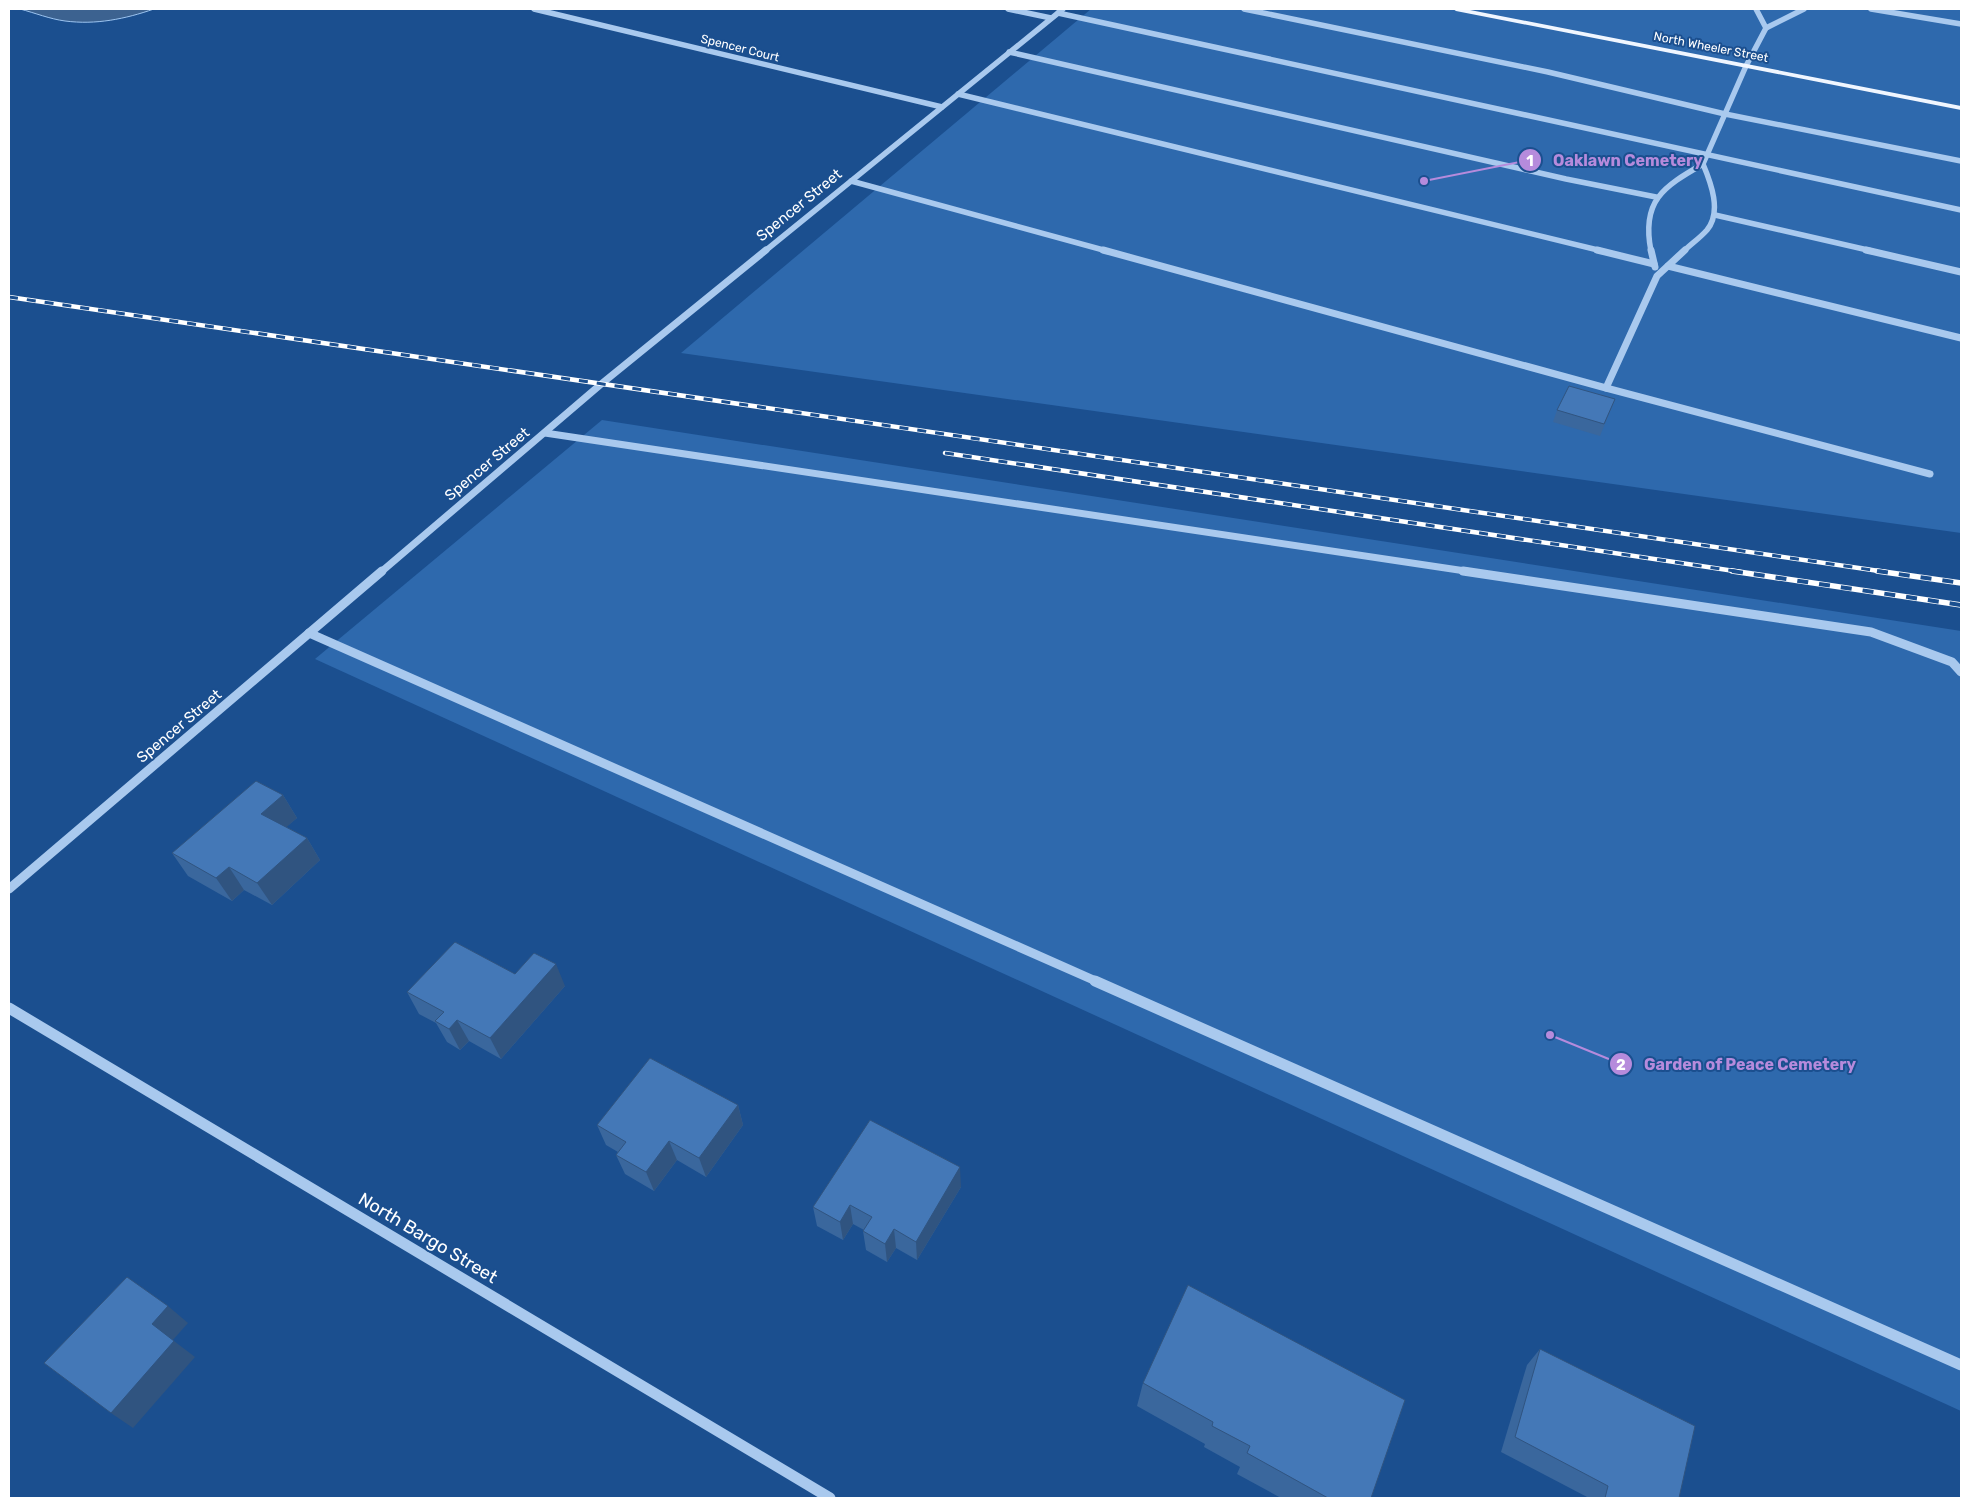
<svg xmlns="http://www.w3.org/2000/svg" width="1970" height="1507" font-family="Rubik,sans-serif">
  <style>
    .green { fill: #2e69ad }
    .water { fill: #3c6290; stroke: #9cc4f0 }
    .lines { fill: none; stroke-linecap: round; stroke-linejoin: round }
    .minor-far3 { stroke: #a9c9ee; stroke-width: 5.5 }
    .minor-far2 { stroke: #a9c9ee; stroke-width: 7 }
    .minor-far1 { stroke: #a9c9ee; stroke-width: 9 }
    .minor { stroke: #a9c9ee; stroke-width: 11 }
    .major { fill: #f0f6ff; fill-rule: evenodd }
    .rail-far1-casing { stroke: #fff; stroke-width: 4.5 }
    .rail-casing { stroke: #fff; stroke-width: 5.5 }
    .rail-far1 { stroke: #1b4f8f; stroke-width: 3; stroke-dasharray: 9; stroke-linecap: butt }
    .rail { stroke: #1b4f8f; stroke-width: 4; stroke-dasharray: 11; stroke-linecap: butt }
    .wall { fill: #3a679d }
    .shaded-wall { fill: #305480 }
    .building { fill: #4478b7; stroke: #305480 }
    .labels { text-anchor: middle; stroke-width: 4; stroke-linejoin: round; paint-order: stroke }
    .far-street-label { font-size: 12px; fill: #fff; stroke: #1b4f8f }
    .street-label { font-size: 15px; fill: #fff; stroke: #1b4f8f }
    .near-street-label { font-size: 18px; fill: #fff; stroke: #1b4f8f }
    .leader { fill: none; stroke: #b68bdc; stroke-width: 2 }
    .callout-dot { fill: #b68bdc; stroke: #1b4f8f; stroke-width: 2 }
    .mark-label { font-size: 15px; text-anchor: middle; font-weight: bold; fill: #fff }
    .callout-label { font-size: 16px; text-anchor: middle; font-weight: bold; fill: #b68bdc; stroke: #1b4f8f; stroke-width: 4; stroke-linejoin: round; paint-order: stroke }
  </style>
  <rect width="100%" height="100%" fill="#1b4f8f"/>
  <g class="green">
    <path d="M1091,9H1961V533L681,353Z"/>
    <path d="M602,420L1961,631V1411L315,659Z"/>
  </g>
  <path class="water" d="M20,9H154C125,19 96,25 65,21C50,19 35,13 20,9Z"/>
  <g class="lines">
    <g class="minor-far3">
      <path d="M534,9L942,107"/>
      <path d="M1008,9L1051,18"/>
      <path d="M1244,9L1548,72L1725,114L1961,161"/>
      <path d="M1756,9L1766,28"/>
      <path d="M1871,9L1961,24"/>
      <path d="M1058,13L1961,210"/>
      <path d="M1009,52L1566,179L1656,197"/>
      <path d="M958,94L1602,251"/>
      <path d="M851,181L1107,251"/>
      <path d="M1715,215L1872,251"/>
      <path d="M765,251L1063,9"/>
      <path d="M1651,251C1641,201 1663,187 1703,164"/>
      <path d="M1684,251C1691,244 1700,238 1707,230C1722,212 1711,183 1703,164L1746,66L1766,28L1804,9"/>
    </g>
    <g class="minor-far2">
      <path d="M1103,250L1606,388L1930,474"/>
      <path d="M1597,250L1654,264"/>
      <path d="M1651,250L1655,267"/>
      <path d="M1866,250L1961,272"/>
      <path d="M1668,266L1961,338"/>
      <path d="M1606,388L1657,276L1685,250"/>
      <path d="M545,433L1472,572"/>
      <path d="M381,572L600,385L766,250"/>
    </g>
    <g class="minor-far1">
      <path d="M1463,571L1871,632L1952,662L1961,672"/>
      <path d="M309,633L1098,982"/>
      <path d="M9,889L382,571"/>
    </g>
    <g class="minor">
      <path d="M1095,981L1961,1365"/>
      <path d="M9,1008L830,1498"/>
    </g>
    <path class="major" d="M1453,9H1465L1961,106V110L1456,11Z"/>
    <g class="rail-far1-casing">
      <g id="rail-far1">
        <path d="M9,297L1886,572"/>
        <path d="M945,453L1741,572"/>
      </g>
    </g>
    <g class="rail-casing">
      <g id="rail">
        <path d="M1732,571L1961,605"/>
        <path d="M1877,571L1961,583"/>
      </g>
    </g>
    <use href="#rail-far1" class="rail-far1"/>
    <use href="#rail" class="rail"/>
  </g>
  <g class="wall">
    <path d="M1615,399L1600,436L1553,422L1557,410Z"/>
    <path d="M283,795L297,818L286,827L307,838L320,860L272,905L244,890L232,901L188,876L172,853Z"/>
    <path d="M515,974L565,986L501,1059L469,1041L460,1050L447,1042L436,1023L419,1014L407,992Z"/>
    <path d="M738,1105L743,1125L706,1177L677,1160L654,1191L625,1174L616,1155L618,1152L606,1145L597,1125Z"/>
    <path d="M961,1187L917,1260L896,1248L887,1262L866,1250L863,1231L864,1230L853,1224L843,1240L817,1226L813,1207Z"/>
    <path d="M1540,1349L1679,1498H1589L1501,1452L1527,1365Z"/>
    <path d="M1143,1383L1371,1498H1281L1237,1474L1240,1467L1204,1447L1205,1444L1137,1406Z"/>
  </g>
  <g class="shaded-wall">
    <path d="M283,795L297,818L275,837L261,814Z"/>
    <path d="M307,838L320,860L272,905L257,883Z"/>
    <path d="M229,867L244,890L232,901L216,878Z"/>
    <path d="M556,964L565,986L501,1059L490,1038Z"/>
    <path d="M457,1020L469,1041L460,1050L449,1029Z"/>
    <path d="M738,1105L743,1125L706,1177L699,1158Z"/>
    <path d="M669,1141L677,1160L654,1191L646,1172Z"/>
    <path d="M960,1167L961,1187L917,1260L916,1242Z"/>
    <path d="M850,1205L853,1224L843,1240L840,1222Z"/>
    <path d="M894,1229L896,1248L887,1262L885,1244Z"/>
    <path d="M168,1306L188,1323L172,1341L152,1324Z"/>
    <path d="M174,1341L195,1357L133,1428L111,1413Z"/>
  </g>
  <g class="building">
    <path d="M1569,386L1615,399L1604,424L1557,410Z"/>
    <path d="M256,781L283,795L261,814L307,838L257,883L229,867L216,878L172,853Z"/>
    <path d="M455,942L515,974L534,953L556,964L490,1038L457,1020L449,1029L435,1021L444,1012L407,992Z"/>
    <path d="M650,1058L738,1105L699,1158L669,1141L646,1172L616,1155L626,1142L597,1125Z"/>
    <path d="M870,1120L960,1167L916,1242L894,1229L885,1244L863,1231L872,1217L850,1205L840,1222L813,1207Z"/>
    <path d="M127,1277L168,1306L152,1324L174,1341L111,1413L44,1363Z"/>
    <path d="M1188,1285L1405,1400L1371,1498H1328L1247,1453L1250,1446L1212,1426L1213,1422L1143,1383Z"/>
    <path d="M1540,1349L1695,1426L1679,1498H1605L1608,1486L1515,1437Z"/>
  </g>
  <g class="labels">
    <g class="far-street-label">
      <text transform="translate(1711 47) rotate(11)" y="4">North Wheeler Street</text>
      <text transform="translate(740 48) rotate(14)" y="4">Spencer Court</text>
    </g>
    <g class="street-label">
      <text transform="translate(799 205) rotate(-39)" y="5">Spencer Street</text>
      <text transform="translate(487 464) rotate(-40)" y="5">Spencer Street</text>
      <text transform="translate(179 726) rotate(-40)" y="5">Spencer Street</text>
    </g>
    <g class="near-street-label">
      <text transform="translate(428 1238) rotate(31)" y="6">North Bargo Street</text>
    </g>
  </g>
  <path class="leader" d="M1424 181L1530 160M1550 1035L1621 1064"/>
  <g class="callout-dot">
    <circle cx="1424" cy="181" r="5"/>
    <circle cx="1550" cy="1035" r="5"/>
    <circle cx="1530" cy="160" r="12"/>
    <circle cx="1621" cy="1064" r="12"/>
  </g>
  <g class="mark-label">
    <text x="1530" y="166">1</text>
    <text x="1621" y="1070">2</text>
  </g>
  <g class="callout-label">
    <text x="1628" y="166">Oaklawn Cemetery</text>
    <text x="1750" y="1070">Garden of Peace Cemetery</text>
  </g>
  <rect width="1970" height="1507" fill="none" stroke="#ffffff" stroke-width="20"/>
</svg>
